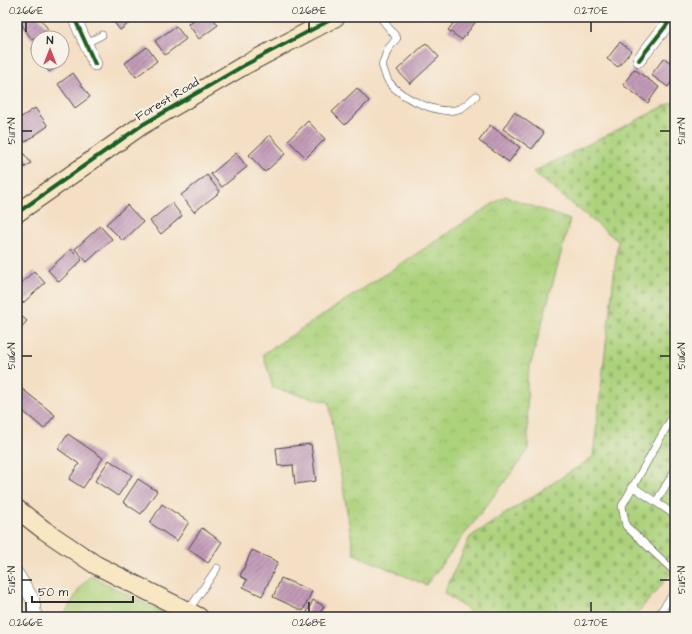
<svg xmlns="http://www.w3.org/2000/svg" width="692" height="634" font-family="'Architects Daughter',sans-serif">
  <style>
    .grass { fill: #acd27c; stroke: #6c7e54 }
    .cemetery { fill: url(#cemetery-stones); stroke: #6c7e54 }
    .park { fill: url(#park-crowns); stroke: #6c7e54 }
    .building { fill: url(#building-hatch) }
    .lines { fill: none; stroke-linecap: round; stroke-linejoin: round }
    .lane-casing { stroke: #494642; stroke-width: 8 }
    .street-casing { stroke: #494642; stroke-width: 14 }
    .secondary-casing { stroke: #494642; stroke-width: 20 }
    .lane { stroke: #fff; stroke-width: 7 }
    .street { stroke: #fff; stroke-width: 13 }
    .secondary { stroke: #f9e7c3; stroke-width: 18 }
    .cycleway-casing { stroke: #f7f3e8; stroke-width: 6 }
    .cycleway { stroke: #1b5e20; stroke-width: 4 }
    .ticks { fill: none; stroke: #2b2b2b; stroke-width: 1.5 }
    .labels { text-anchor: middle; stroke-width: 4; stroke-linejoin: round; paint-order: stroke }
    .street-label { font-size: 12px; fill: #2b2b2b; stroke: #f7f3e8 }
    .neatline { fill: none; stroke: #2b2b2b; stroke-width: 1.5 }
    .ticks-label { font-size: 10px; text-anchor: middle; fill: #2b2b2b }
  </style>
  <defs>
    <pattern id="cemetery-stones" width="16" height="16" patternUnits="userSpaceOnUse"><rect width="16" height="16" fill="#acd27c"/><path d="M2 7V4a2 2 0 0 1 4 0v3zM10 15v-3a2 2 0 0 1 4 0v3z" fill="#94b46b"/></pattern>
    <pattern id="park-crowns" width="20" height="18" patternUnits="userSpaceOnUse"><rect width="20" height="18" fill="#acd27c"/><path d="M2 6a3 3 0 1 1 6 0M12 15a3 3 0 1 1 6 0" fill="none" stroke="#94b46b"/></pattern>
    <pattern id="building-hatch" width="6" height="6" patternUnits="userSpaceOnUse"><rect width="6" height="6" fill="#c39bb8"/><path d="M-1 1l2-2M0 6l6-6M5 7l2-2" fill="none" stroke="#9f7f96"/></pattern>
  </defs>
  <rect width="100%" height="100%" fill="#f7f3e8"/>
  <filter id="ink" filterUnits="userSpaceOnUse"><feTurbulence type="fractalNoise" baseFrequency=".025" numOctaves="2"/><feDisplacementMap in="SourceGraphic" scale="8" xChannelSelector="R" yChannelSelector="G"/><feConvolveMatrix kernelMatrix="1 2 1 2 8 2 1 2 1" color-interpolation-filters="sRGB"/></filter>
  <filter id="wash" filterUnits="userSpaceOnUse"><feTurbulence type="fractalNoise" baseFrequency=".012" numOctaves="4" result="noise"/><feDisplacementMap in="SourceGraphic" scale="16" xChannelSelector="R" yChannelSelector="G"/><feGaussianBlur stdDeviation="0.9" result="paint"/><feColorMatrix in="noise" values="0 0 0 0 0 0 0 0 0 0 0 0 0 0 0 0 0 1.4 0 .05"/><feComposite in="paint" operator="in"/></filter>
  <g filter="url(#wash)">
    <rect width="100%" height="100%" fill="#f4dfc4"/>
    <path class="grass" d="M91,576L171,617H63L81,586Z"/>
    <path class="cemetery" d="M675,101V569L634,617H478L444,593L470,537L593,457L618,241L533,172Z"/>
    <path class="park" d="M505,196L570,220L527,378L528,451L426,585L354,554L329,402L273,388L263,354Z"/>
    <g id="blocks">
      <g class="building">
        <path d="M17,17H39L48,29L32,40Z"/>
        <path d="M110,17H137L120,30Z"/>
        <path d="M198,17H212L218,25L199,39L188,24Z"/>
        <path d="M458,17H479L462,40L448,30Z"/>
        <path d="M176,26L186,39L165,55L155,41Z"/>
        <path d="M620,42L631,51L618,67L607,59Z"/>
        <path d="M426,43L439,57L410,84L397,70Z"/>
        <path d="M38,44V57L32,48Z"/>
        <path d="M147,47L157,61L136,77L125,63Z"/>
        <path d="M62,58L65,61L49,72L42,62H62Z"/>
        <path d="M664,58L675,66V77L668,87L651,75Z"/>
        <path d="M634,69L659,87L648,103L623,85Z"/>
        <path d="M73,73L90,97L75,108L58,84Z"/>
        <path d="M357,88L369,101L345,125L332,112Z"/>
        <path d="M35,108L48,126L25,142L17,132V120Z"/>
        <path d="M514,112L544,133L532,149L503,129Z"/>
        <path d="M308,121L325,139L306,158L288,140Z"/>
        <path d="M490,125L520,147L509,162L479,141Z"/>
        <path d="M270,135L286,153L265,172L249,155Z"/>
        <path d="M17,145L31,163L17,172Z"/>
        <path d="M236,153L247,167L222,187L211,174Z"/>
        <path d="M207,175L220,192L194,212L181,195Z"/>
        <path d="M172,203L182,216L161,234L150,221Z"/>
        <path d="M127,205L143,222L123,241L106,224Z"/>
        <path d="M100,226L112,239L87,262L75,249Z"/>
        <path d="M71,249L82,260L59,282L48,270Z"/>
        <path d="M34,271L45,283L23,303L17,297V287Z"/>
        <path d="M17,312L27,321L17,332Z"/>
        <path d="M21,388L55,415L44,429L17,406V393Z"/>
        <path d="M68,434L103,458L83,488L69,479L79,464L58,449Z"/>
        <path d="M311,444L316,481L295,484L293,465L278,466L276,448Z"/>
        <path d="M109,460L132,475L118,496L95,481Z"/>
        <path d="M138,479L157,491L141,514L123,502Z"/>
        <path d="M162,504L189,522L177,541L150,523Z"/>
        <path d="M202,528L222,542L208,563L188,549Z"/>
        <path d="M252,550L278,562L262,596L243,587L247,580L240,576Z"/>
        <path d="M281,578L312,591L303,611L273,597Z"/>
        <path d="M313,600L324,606L319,615L323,617H305Z"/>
      </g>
    </g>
  </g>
  <g filter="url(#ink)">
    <use href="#blocks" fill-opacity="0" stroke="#494642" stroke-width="1"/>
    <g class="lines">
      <g class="lane-casing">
        <g id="lane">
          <path d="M380,17L397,38L388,49L382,65C384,70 386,78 389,82C401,98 439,116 459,109C465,107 471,100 476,96"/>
          <path d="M85,44L102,35"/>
          <path d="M675,412L622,506L626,526L675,572"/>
          <path d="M632,486L675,515"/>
          <path d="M656,502L675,470"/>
          <path d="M188,611L217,568"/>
          <path d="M657,617L675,591"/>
        </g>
      </g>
      <g class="street-casing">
        <g id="street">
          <path d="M74,17L95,64"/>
          <path d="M639,60L673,17"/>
          <path d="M17,574L33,600L35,617"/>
        </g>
      </g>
      <g class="secondary-casing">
        <g id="secondary">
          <path d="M17,213L142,125L243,66L336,17"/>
          <path d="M17,509L44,530L96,565L199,617"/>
        </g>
      </g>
      <use href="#lane" class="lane"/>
      <use href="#street" class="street"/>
      <use href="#secondary" class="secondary"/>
      <g class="cycleway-casing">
        <g id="cycleway">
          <path d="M74,17L95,64"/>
          <path d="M639,60L673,17"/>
          <path d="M17,213L142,125L243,66L336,17"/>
        </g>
      </g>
      <use href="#cycleway" class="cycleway"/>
    </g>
  </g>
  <path class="ticks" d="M26,22V32M309,22V32M591,22V32M22,131H32M660,131H670M22,356H32M660,356H670M22,580H32M660,580H670M26,602V612M309,602V612M591,602V612"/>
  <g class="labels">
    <g class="street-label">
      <text transform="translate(167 99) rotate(-31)" y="4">Forest Road</text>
    </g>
  </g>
  <rect width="692" height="634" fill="none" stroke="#f7f3e8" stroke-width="44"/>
  <g transform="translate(50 50)"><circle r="19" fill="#f7f3e8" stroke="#a5a39c"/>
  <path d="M0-3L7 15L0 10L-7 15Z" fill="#d1495b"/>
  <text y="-6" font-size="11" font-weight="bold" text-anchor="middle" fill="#2b2b2b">N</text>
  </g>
  <path d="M32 596v6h101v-6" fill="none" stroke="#2b2b2b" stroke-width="2"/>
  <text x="38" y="596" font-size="12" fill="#2b2b2b" stroke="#f7f3e8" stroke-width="3" paint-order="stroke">50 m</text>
  <rect x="22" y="22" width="648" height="590" class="neatline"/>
  <g class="ticks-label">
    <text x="26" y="14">0.266°E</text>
    <text x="309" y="14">0.268°E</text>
    <text x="591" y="14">0.270°E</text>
    <text transform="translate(11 131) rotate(-90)" y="4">51.117°N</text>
    <text transform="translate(681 131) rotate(-90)" y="4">51.117°N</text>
    <text transform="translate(11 356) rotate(-90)" y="4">51.116°N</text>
    <text transform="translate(681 356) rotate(-90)" y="4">51.116°N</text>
    <text transform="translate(11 580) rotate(-90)" y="4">51.115°N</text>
    <text transform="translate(681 580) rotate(-90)" y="4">51.115°N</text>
    <text x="26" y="626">0.266°E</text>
    <text x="309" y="626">0.268°E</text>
    <text x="591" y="626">0.270°E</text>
  </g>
</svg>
